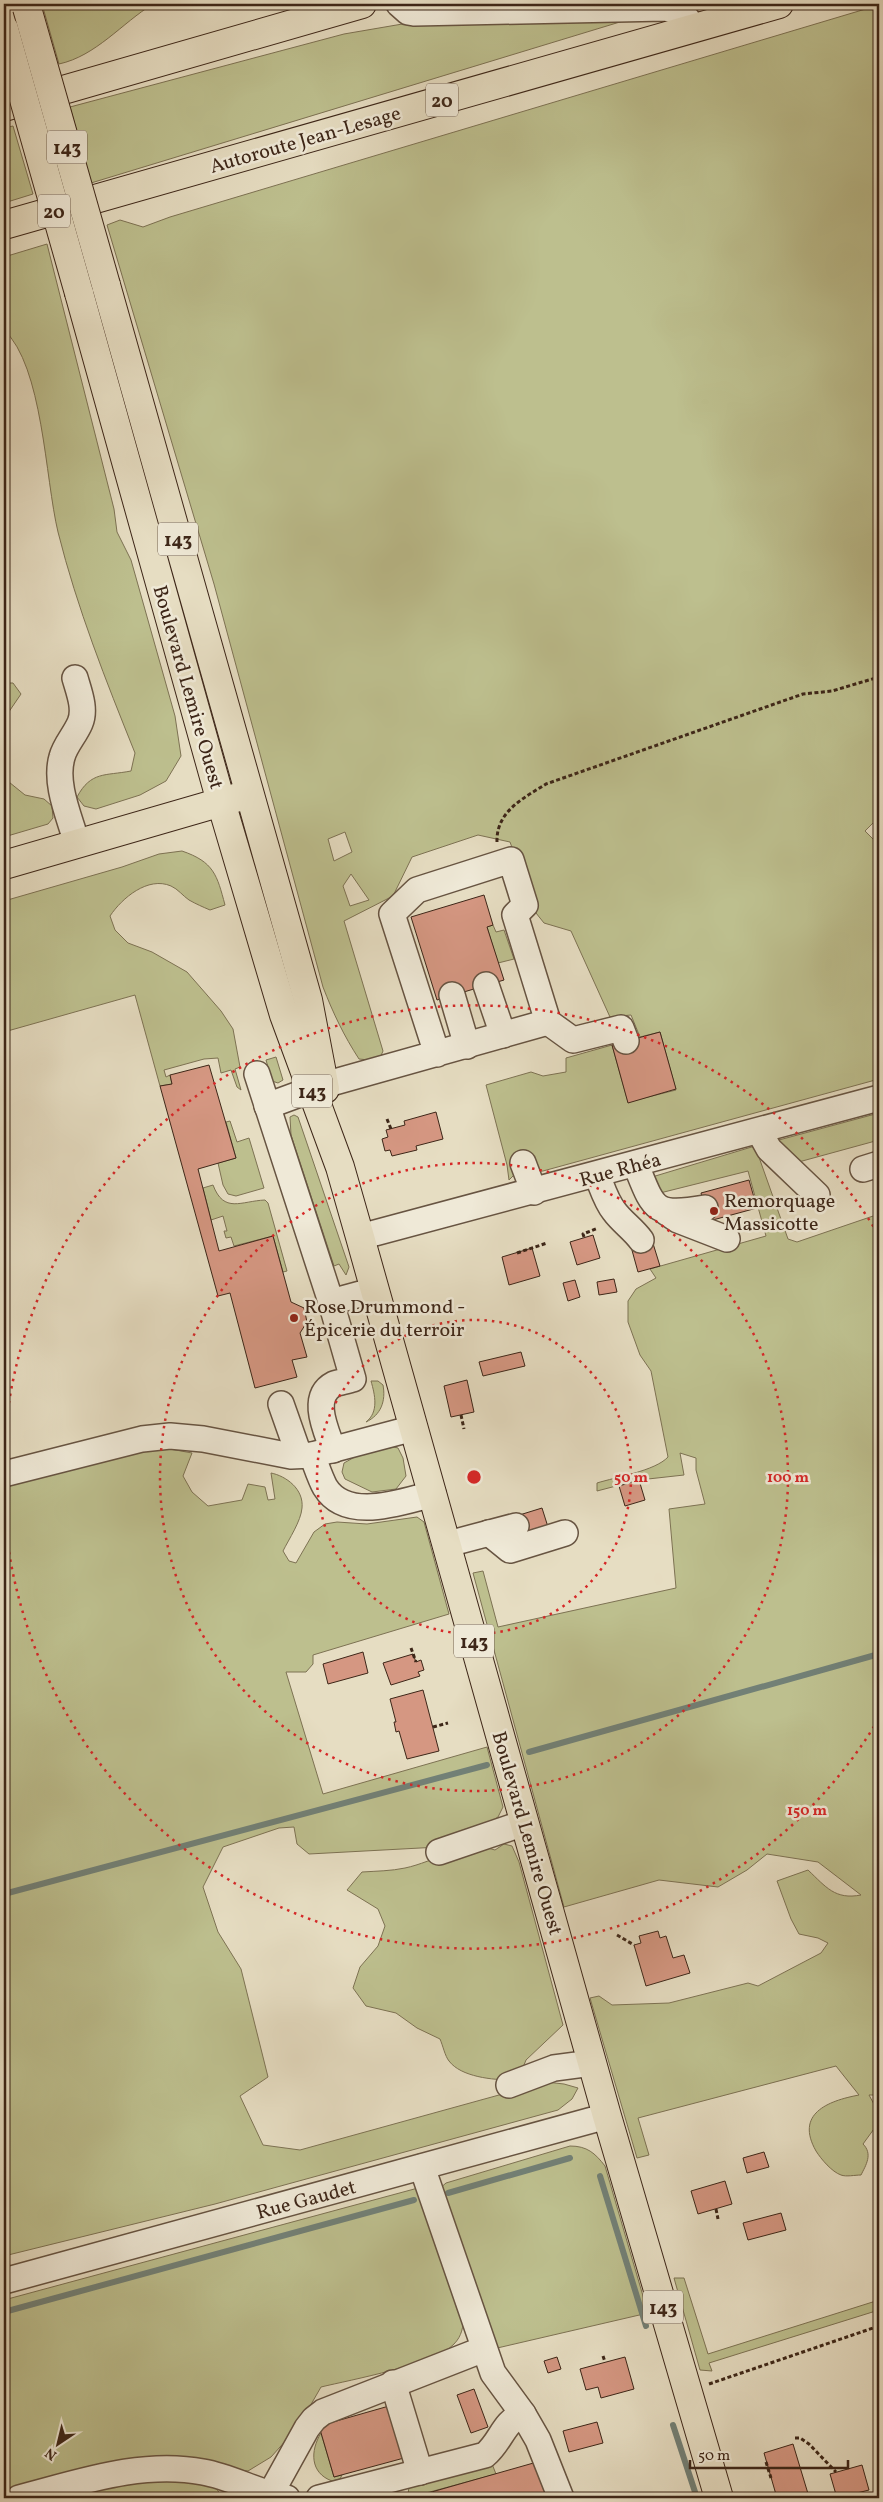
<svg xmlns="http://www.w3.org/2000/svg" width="883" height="2502" font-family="Vollkorn,serif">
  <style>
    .green { fill: #bdbf8e; stroke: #7d7253; fill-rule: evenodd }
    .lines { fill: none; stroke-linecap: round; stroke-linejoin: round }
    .stream { stroke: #728076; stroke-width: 6 }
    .building { fill: #d59782; stroke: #3d2618 }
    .minor-casing { stroke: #675442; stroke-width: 28 }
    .major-casing { stroke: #3d2618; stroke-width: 30 }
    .highway-casing { stroke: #3d2618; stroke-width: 30 }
    .path { stroke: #3d2618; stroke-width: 3; stroke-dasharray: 4 2.5; stroke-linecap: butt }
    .minor { stroke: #efe9d7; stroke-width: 25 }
    .major { stroke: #e6ddc2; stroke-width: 28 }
    .highway { stroke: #e6ddc2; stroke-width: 28 }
    .major-bridge-casing { stroke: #3d2618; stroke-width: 30; stroke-linecap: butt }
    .major-bridge { stroke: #e6ddc2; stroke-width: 28 }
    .ring { fill: none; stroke: #d62828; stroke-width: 2.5; stroke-dasharray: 2.5 5 }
    .poi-dot { fill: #8f2418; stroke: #efe9d7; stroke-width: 2 }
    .labels { text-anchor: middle; stroke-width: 5; stroke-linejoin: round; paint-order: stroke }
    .shield { fill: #efe9d7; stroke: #726051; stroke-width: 1 }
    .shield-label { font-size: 19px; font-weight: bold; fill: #3d2618 }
    .street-label { font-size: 20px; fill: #3d2618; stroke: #efe9d7 }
    .poi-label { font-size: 20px; fill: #3d2618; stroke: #efe9d7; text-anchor: start }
    .centre { fill: #d62828; stroke: #efe9d7; stroke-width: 2.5 }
    .ring-label { font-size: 15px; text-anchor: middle; font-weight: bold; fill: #d62828; stroke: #efe9d7; stroke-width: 5; stroke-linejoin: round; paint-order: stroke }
  </style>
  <rect width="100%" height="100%" fill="#e6ddc2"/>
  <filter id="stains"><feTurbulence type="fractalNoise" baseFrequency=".004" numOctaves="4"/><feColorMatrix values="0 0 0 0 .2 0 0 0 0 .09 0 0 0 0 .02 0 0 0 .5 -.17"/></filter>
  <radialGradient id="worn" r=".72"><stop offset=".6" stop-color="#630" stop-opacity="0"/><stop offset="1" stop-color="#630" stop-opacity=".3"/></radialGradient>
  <g class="green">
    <path d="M42,4H153C122,23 96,56 59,64Z"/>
    <path d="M879,5V817L865,831L879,845V1079L543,1171L517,1172L509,1180L507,1165L486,1085L531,1072L543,1076L566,1072V1058L612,1045L628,1102L676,1090L660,1032L640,1037L631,1015L610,1017L571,931L544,923L536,913L510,842L478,835L412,857L393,896L344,921L383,1051L380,1058L369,1060L359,1059C344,1036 333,1013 323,987L214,584L107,225L120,220L143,227L170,217ZM345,832L352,852L334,861L328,839ZM351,874L369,900L350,906L343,886Z"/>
    <path d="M633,18L91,183L70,107L344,34L414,22Z"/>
    <path d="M13,126L33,194L4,203V128Z"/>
    <path d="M47,244L114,509L117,532L131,560L175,716L181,756L166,781L140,795L96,809L84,806L77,797C91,771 105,776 131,771L135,753C106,681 77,608 58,532C45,478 43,366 4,330V257Z"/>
    <path d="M4,683H13L21,694L4,719Z"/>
    <path d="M4,778L25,795L44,799L52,806L53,818L48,824L4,837Z"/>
    <path d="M182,851C214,862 217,875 225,905L210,910C203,907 196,904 189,900C183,896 178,889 171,886C148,876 122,898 110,916L115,930L128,943L152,952L187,972L221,1011L233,1029L240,1067L235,1069L241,1090L237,1087L231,1070L221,1073L218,1058L204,1059L164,1070L166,1077L170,1075L172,1084L160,1086L135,995L4,1032V901L122,867L159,854Z"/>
    <path d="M493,925L496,932L504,930L514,959L498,963L487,927Z"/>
    <path d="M276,1057L283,1080L278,1083L272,1081L266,1060Z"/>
    <path d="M879,1113V1140L795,1163L785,1160L779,1140Z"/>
    <path d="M294,1115L298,1117L349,1267L346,1275L339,1264L334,1266L291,1135L290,1117Z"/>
    <path d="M230,1121L237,1142L249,1138L264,1188L236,1196L228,1194L223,1185L218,1163L236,1158L226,1122Z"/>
    <path d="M755,1146L788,1239L797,1242L879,1214V2095H869L875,2106L879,2122L863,2144C873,2154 866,2165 861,2175C855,2175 846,2177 841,2175C832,2172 821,2159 816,2151C795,2114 827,2101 859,2095L836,2066L638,2118L649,2155L637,2158L590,1998L599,1996L612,2005L669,2003L748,1983L758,1986L821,1953L828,1943L818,1938L799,1934L791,1919L777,1881L808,1870C826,1887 835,1900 861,1895L818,1862L767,1854L747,1870L718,1887L659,1880L564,1907L473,1573L483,1571L498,1627L676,1588L669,1509L705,1504L696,1470V1458L680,1453L684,1475L639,1480L597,1491V1483C616,1477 655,1471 668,1457L651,1371L640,1355L628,1322V1301L636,1289L656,1278L650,1269L766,1236L748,1171L656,1194L652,1177Z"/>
    <path d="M213,1185C224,1214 241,1201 265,1200L268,1203L287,1271L283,1272L273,1236L234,1246L231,1237L226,1238L224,1231H227L223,1216L211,1220L203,1188Z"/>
    <path d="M371,1381H378L383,1385C386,1401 381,1415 366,1422C379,1412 375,1395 371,1381Z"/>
    <path d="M394,1447L398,1448L403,1458L406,1476L396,1489L372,1492L345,1479L342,1472L344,1463L360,1454Z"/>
    <path d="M170,1449L192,1453L183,1476L192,1492L208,1506L242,1500L248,1484L265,1487L268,1500L275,1499L271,1473C286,1476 304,1489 302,1508C301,1521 289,1539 283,1551L289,1561L296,1563L314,1532L325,1524L337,1522L367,1524L417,1517L424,1522L449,1614L313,1655V1664L306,1672H286L323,1794L487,1747L503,1807L498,1817L476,1832L439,1847L309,1854L297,1844L294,1827L279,1828L223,1847L203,1887L218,1932L241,1969L268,2077L240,2096L263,2145L300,2150L546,2082L564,2084L578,2088L572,2099L558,2110L215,2204L4,2256V1483L138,1451Z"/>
    <path d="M504,1844L512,1846L519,1862L563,2025L526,2060L522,2070L512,2080C493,2080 461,2077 449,2061C445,2056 443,2046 440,2039L417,2028L396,2013L366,2006L353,1988L360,1967L378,1946L385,1926L378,1909L347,1890L362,1872C377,1871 391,1871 405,1868C434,1862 466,1840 495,1850Z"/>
    <path d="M570,2146C587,2146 595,2153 605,2166L648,2313L493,2349L439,2189L446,2183Z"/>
    <path d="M418,2188L464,2316C463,2327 462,2336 454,2344C436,2364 350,2380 321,2387L298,2427L271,2457L248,2471L213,2467L70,2476L4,2494V2300Z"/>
    <path d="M674,2278H684L708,2354L879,2300V2310L709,2363L712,2371L700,2370Z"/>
    <path d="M321,2433L334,2477L342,2475L340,2479L332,2481C310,2473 310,2451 321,2433Z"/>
    <path d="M492,2464L496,2474L415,2496V2498H410L408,2494L409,2487Z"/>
    <path d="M132,2478L211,2481L223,2498H52Z"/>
  </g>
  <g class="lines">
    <g class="stream">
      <path d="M529,1752L879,1654"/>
      <path d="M4,1894L487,1765"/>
      <path d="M600,2176L646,2326"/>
      <path d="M448,2193L570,2158"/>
      <path d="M4,2312L414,2200"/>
      <path d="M673,2425L697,2498"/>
    </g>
  </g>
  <g class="building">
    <path d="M484,895L493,925L487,927L504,980L437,1000L411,917Z"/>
    <path d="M660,1032L676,1089L628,1103L612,1045Z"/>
    <path d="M209,1065L236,1158L198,1169L219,1251L273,1236L291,1302L304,1308L307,1322L300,1333L307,1357L292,1360L297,1377L255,1388L230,1293L218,1296L160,1086L172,1084L170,1075Z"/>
    <path d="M436,1112L443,1139L416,1146L417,1150L392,1156L390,1150L385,1151L382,1139L388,1137L386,1130L405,1125L404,1121Z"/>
    <path d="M749,1180L757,1208L709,1221L701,1193Z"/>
    <path d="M593,1235L600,1258L577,1265L570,1242Z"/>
    <path d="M651,1237L660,1266L638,1272L630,1243Z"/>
    <path d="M532,1248L540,1276L509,1285L502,1257Z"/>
    <path d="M614,1279L617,1292L599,1295L597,1282Z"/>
    <path d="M575,1280L580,1297L568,1301L563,1283Z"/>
    <path d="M521,1352L525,1366L483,1376L479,1362Z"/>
    <path d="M467,1380L474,1412L451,1417L444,1386Z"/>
    <path d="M639,1480L645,1500L625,1506L619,1486Z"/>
    <path d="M542,1508L548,1527L519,1536L513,1517Z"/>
    <path d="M363,1652L368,1673L328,1684L323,1664Z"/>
    <path d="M413,1654L416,1662L421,1660L424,1670L418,1672L420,1676L391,1685L383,1663Z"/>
    <path d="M423,1690L439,1751L407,1759L399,1731L396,1732L394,1722H396L390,1699Z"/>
    <path d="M658,1931L660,1938L666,1936L673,1958L684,1955L690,1973L646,1986L634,1945L641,1943L639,1936Z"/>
    <path d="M764,2152L769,2167L747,2173L743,2158Z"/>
    <path d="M725,2181L732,2204L698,2214L691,2191Z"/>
    <path d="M781,2213L786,2230L748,2240L743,2223Z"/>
    <path d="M557,2357L561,2369L548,2373L544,2361Z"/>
    <path d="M625,2357L634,2389L601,2398L598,2387L586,2390L580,2369Z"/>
    <path d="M474,2389L488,2427L471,2433L457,2395Z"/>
    <path d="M389,2406L404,2458L334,2477L319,2426Z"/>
    <path d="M597,2422L603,2443L569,2452L563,2431Z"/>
    <path d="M793,2444L809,2497L777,2498L764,2453Z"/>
    <path d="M537,2462L548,2498H415L414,2497Z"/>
    <path d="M862,2465L869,2490L837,2498L830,2474Z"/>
  </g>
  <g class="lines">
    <g class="minor-casing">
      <g id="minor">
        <path d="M399,4L408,12L414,13L665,8C680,11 687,14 692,29"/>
        <path d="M75,678C79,692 86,709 80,723C75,735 65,745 62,757C54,784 70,818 77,844"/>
        <path d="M486,985L503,1035"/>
        <path d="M452,995L467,1046"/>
        <path d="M548,1022L573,1040L621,1028L626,1041"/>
        <path d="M257,1074L331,1302L375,1290"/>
        <path d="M267,1106L324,1085L548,1022L515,915L525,905L511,860L417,890L392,914L437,1054"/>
        <path d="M759,1131L769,1149L817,1195"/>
        <path d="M523,1163L534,1192"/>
        <path d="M636,1165C654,1210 654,1217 705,1208"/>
        <path d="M863,1169L879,1164"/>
        <path d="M597,1175C602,1187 606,1201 614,1211C622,1222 633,1229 641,1240"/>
        <path d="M666,1212L678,1220L727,1239"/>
        <path d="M360,1237L879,1098"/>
        <path d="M331,1302L353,1379C347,1381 339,1382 334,1384C309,1397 327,1432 333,1450"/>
        <path d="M281,1404L299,1455"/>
        <path d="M312,1455C316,1465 320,1478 325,1487C347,1523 403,1501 433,1494"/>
        <path d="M4,1474L142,1439L170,1436L203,1439L291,1456L312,1455L414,1428"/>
        <path d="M489,1533L510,1550L565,1533"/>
        <path d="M448,1544L516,1526"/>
        <path d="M439,1852L524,1823"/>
        <path d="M509,2085L554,2068L592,2063"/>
        <path d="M422,2167L493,2373L523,2414L538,2440L561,2498"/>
        <path d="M4,2281L607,2116"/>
        <path d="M393,2383L420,2472"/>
        <path d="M271,2493L307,2428L314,2419L323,2412L484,2349"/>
        <path d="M19,2498C78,2483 141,2460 203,2472C232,2477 258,2493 287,2498"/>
        <path d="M319,2498L485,2455C501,2442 503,2422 523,2414"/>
      </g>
    </g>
    <g class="major-casing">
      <g id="major">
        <path d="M106,285L308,1000L325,1089"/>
        <path d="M79,293L221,802L284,1015L340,1167L360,1237L607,2116L719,2498"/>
      </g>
    </g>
    <g class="highway-casing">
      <g id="highway">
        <path d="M4,107L362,4"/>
        <path d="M4,225L779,4"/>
        <path d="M4,865L249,794"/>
      </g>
    </g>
    <g class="path">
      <path d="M497,842C496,811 524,798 546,784L803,694L832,691L879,677"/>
      <path d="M387,1119L391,1129"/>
      <path d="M584,1237L583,1234L598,1228"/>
      <path d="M517,1253L547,1243"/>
      <path d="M461,1415L464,1429"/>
      <path d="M411,1648L416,1662"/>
      <path d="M433,1727L448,1723"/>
      <path d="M617,1935L634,1945"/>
      <path d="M716,2209L718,2219"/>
      <path d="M603,2356L605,2362"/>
      <path d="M709,2384L879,2326"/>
      <path d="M795,2438H800L809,2444L836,2472"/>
      <path d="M766,2462L771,2478"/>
    </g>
    <use href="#minor" class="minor"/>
    <use href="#major" class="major"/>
    <use href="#highway" class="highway"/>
    <g class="major-bridge-casing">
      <g id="major-bridge">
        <path d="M27,8L106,285"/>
        <path d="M4,29L79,293"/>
      </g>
    </g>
    <use href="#major-bridge" class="major-bridge"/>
  </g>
  <g class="ring">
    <circle cx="474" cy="1477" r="157"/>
    <circle cx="474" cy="1477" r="314"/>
    <path d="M878 1720A471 471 0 0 1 4 1506M4 1448A471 471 0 0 1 878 1234"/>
  </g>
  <g class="poi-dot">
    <circle cx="714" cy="1211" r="5"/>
    <circle cx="294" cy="1318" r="5"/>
  </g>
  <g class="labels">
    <g class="shield">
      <rect x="426" y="83.5" width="32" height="33" rx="4"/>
      <rect x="47" y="130.5" width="40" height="33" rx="4"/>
      <rect x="38" y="194.5" width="32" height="33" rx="4"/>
      <rect x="158" y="522.5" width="40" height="33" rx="4"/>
      <rect x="292" y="1074.5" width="40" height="33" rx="4"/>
      <rect x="454" y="1624.5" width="40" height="33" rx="4"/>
      <rect x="643" y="2290.5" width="40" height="33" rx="4"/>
    </g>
    <g class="shield-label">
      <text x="442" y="107">20</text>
      <text x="67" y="154">143</text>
      <text x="54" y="218">20</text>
      <text x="178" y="546">143</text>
      <text x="312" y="1098">143</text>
      <text x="474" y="1648">143</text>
      <text x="663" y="2314">143</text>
    </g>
    <g class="street-label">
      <text transform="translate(305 139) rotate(-16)" y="7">Autoroute Jean-Lesage</text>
      <text transform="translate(189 687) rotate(74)" y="7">Boulevard Lemire Ouest</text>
      <text transform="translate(620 1169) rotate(-15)" y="7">Rue Rhéa</text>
      <text transform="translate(528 1833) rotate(74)" y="7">Boulevard Lemire Ouest</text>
      <text transform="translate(306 2199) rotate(-15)" y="7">Rue Gaudet</text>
    </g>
    <g class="poi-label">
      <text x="724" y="1207">Remorquage<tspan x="724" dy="23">Massicotte</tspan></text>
      <text x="304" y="1313">Rose Drummond -<tspan x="304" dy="23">Épicerie du terroir</tspan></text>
    </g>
  </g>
  <circle cx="474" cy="1477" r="8" class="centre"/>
  <g class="ring-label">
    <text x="631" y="1482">50 m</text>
    <text x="788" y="1482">100 m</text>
    <text x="807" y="1815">150 m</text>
  </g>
  <rect width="883" height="2502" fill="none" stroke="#e6ddc2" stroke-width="20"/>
  <rect x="5" y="5" width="873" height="2492" fill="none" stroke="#3d2618" stroke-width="2.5"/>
  <rect x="10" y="10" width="863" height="2482" fill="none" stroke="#3d2618"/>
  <g transform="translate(58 2444) rotate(215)" stroke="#efe9d7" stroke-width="4" paint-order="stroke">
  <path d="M0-4L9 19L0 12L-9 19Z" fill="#3d2618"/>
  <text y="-8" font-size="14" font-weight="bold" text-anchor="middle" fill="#3d2618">N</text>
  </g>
  <path d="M690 2460v8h158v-8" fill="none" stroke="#3d2618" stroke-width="2.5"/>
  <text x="698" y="2460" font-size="15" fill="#3d2618" stroke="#efe9d7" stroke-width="4" paint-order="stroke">50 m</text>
  <rect width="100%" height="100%" filter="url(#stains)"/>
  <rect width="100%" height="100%" fill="url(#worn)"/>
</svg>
